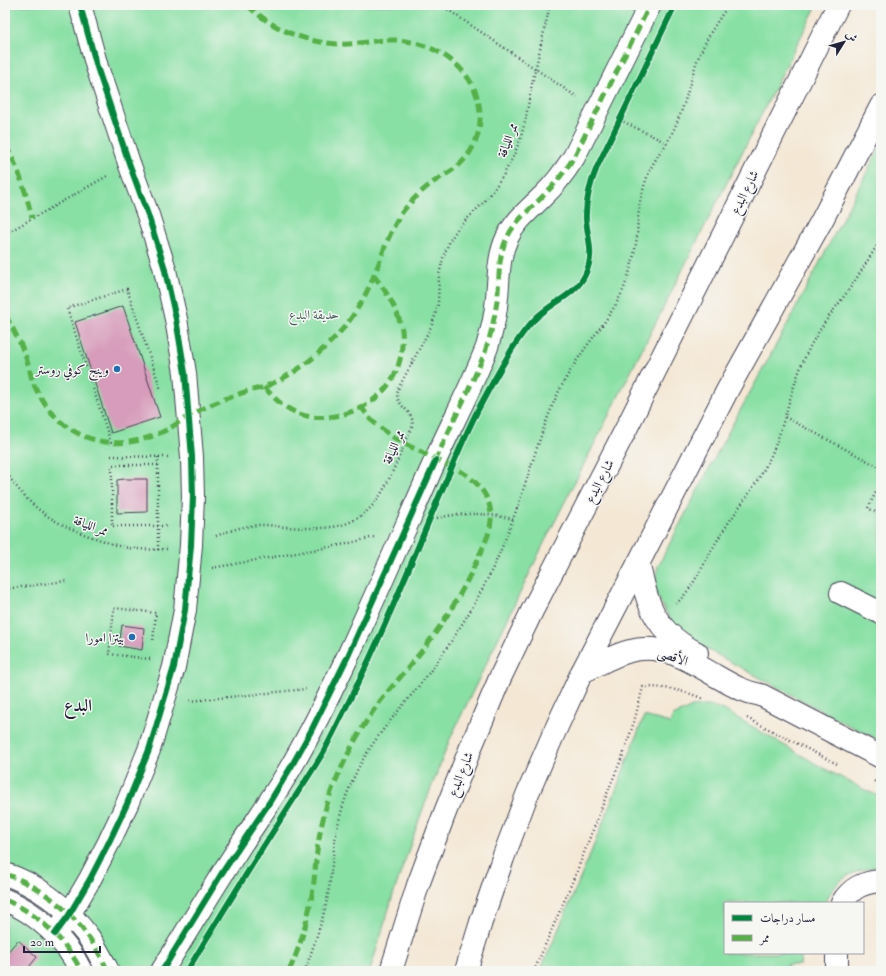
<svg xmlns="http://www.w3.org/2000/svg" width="886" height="976" font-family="'IM FELL Double Pica',Amiri,serif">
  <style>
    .green { fill: #88e0a4; stroke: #558170 }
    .building { fill: #d79cbb }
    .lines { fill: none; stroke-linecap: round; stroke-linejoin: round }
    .minor-casing { stroke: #424052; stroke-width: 24 }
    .major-casing { stroke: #424052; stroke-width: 24 }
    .path { stroke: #424052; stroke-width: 2.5; stroke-dasharray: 1 3; stroke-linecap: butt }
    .minor { stroke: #fff; stroke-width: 22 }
    .major { stroke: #fff; stroke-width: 22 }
    .quiet { stroke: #55b146; stroke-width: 5; stroke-dasharray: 10 5; stroke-linecap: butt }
    .cycleway-casing { stroke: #f6f6f2; stroke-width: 8 }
    .cycleway { stroke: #00873e; stroke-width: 6 }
    .poi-dot { fill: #1f6fb2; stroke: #f6f6f2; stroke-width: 1.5 }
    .labels { text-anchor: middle; stroke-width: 3; stroke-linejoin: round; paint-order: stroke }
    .street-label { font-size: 13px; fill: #22223b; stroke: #f6f6f2 }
    .park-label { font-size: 13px; fill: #415b5a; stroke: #f6f6f2 }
    .poi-label { font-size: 13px; fill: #22223b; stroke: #f6f6f2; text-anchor: end }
    .district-label { font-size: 17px; font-weight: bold; fill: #22223b; stroke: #f6f6f2 }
  </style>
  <rect width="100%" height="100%" fill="#f6f6f2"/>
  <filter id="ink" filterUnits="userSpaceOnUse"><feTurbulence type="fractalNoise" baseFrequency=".025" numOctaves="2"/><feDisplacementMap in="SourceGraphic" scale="8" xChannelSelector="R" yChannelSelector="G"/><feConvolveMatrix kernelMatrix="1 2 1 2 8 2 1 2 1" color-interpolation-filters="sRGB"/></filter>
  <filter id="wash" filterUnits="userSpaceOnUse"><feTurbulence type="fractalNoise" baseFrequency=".012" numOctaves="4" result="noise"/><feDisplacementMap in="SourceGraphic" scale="16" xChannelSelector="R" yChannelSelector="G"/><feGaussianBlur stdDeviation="0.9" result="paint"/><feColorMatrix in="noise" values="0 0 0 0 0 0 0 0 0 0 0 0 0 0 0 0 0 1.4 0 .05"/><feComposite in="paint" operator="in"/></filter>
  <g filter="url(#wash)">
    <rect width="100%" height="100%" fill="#f4e8d5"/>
    <g class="green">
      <path d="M5,5H817L544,543L450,739L421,814L394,892L370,971H5Z"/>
      <path d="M881,145V741L842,722L686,638L676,630L656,594L655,580L658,566L725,438L788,323Z"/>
      <path d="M702,706H712L722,709L825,769L865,790L881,797V867C854,869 836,878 825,903H725V953H801L800,965H787V971H540C578,887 612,802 644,716L670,723L673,716L692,707Z"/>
    </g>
    <g id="blocks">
      <g class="building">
        <path d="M123,306L160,417L111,433L75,322Z"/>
        <path d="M124,479H147V512L117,513V480Z"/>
        <path d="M122,625L144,628L142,650L119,646Z"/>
        <path d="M18,940L37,957L26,971H5V955Z"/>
      </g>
    </g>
  </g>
  <g filter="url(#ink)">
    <use href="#blocks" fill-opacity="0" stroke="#424052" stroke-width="1"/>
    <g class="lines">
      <g class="minor-casing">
        <g id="minor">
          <path d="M638,564C642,576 644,589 648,600C657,626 674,641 697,653"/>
          <path d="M841,593L881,613"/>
          <path d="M582,672C598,665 613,655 630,651C662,642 690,661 716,676C732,685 743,692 761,695L881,757"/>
          <path d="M5,874C36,884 65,906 84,931C94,943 101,957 108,971"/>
          <path d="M5,900C36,912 67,941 81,971"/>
          <path d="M842,903C851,888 863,882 881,881"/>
          <path d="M55,934L69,915L90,879L109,842L127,804L149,750L174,667L185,610L191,545L193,497L192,457L185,373L176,319L164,266L148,215L129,163L97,67L80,5"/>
          <path d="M162,971C186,933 209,894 233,857C252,827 273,798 291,767C312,731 330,694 348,656C378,591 406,526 435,461C452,423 472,386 487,347C492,331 496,314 497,297C499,277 498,257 507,238C515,221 529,210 543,196C555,185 565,171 574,157L650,5"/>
          <path d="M837,971V953"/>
        </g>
      </g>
      <g class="major-casing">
        <g id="major">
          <path d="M391,971L418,885L444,815L471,747L500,678L532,611L625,431L838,5"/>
          <path d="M466,971L481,922L503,858L527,795L554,733L582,672L638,564L728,389L822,220L881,106"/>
        </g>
      </g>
      <g class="path">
        <path d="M441,5L577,97"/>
        <path d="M620,120L667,143"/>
        <path d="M5,234L109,175"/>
        <path d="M785,417L881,468"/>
        <path d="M111,443L67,308L127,289L161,390"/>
        <path d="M111,456L168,457"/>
        <path d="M158,465H112V526H168"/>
        <path d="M5,470C28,507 52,523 92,537C99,539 106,542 112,544C130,550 149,550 167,549"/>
        <path d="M881,482L868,508L881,515"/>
        <path d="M437,518C463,512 487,513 513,519"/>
        <path d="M216,536C233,529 251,524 269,525C275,526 281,527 287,527C306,528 327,530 345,524C373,514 384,491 395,466C401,453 406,440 412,427C416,408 393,409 398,389L431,327L435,316L438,304L439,275L443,258L449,242L458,228L482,204L494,189L504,174L513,157L520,140L525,122L532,84L550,5"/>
        <path d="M158,550V457"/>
        <path d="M212,568L346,544L374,537"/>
        <path d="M5,589L66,581"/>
        <path d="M676,604C695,586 704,562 717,541C735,510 759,484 773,451C786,419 792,384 807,353C818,329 835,309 850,288C861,272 871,255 881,239"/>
        <path d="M150,659L109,654L114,608L156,613L153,641"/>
        <path d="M190,701L306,689"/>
        <path d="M747,718L837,764"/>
        <path d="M874,781L881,785"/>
        <path d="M305,971C312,949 321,927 326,904C331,882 332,858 336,835C339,818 344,800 351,784C367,745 392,719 418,687C435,666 450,644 464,621C484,589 500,555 513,519C529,477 539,434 558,393C566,377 576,361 586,347C600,328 614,311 624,288C630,272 635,254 637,236C638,222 638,208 642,194C645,182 649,170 656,159C658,154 662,150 665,146C670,138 674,130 677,122C686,102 690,81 697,61C705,41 716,22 729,5"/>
        <path d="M534,971L577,871L610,786L623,755L634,722L643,687C667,687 682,690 704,699"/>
      </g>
      <use href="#minor" class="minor"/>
      <use href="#major" class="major"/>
      <g class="quiet">
        <path d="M5,145C19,168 26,193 32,218"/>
        <path d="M5,315C14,330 23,347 28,364C30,369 30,374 32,379C38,397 51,415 66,426C95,447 129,447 160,433C170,429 177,423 186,418C193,413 200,410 208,406C220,401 232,396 245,392C251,390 258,389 264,387C296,375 324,351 346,325C358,310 368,291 375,273C383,253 389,233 401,214C409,203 421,191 432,183C442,176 453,171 461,163C483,142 486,107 470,81C454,55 420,39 390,40C373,40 357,45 340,44C305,43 273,29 247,5"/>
        <path d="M264,387C275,399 285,409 300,414C313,419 327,418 340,415C371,408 395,387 401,355C402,347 403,338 402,330C398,310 387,292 374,276"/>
        <path d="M435,462C445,438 457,414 468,391C475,375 483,359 488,343C492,329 495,315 497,301C500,280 497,258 507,238C516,219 530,210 544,195C556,183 566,170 574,157L650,5"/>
        <path d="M5,874C36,884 65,906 84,931C94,943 101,957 108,971"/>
        <path d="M5,900C36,912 67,941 81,971"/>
        <path d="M289,971C302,943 310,912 314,881C315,871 316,861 317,851C320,830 325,807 333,787C345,759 358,732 376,707C388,690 403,675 416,658C441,628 462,594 478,558C484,545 492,530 491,515C490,496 478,482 462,472L405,444L391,436L370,419L362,408"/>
      </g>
      <g class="cycleway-casing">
        <g id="cycleway">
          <path d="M55,934L69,915L90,879L109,842L127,804L149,750L174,667L185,610L191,545L193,497L192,457L185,373L176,319L164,266L148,215L129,163L97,67L80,5"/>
          <path d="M162,971L222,873L269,803L291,767L311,731L348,656L436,460"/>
          <path d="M187,971C217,921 248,871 279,822C294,798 310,775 324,751C335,730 346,707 357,685C387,624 412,561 438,499C452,468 464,436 480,406C488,391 496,376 505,361C513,347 522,332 534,320C550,303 575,296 585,275C595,255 588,240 586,220C585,201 590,184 597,167L675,5"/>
        </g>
      </g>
      <use href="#cycleway" class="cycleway"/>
    </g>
  </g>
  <g class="poi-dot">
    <circle cx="117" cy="369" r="4"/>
    <circle cx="132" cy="637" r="4"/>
  </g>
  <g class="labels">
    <g class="street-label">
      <text transform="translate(507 140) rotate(-69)" y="5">ممر اللياقة</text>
      <text transform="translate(744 192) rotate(-64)" y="5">شارع البدع</text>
      <text transform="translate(393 447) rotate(-66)" y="5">ممر اللياقة</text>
      <text transform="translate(599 481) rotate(-63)" y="5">شارع البدع</text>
      <text transform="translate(91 525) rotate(21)" y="5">ممر اللياقة</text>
      <text transform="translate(673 656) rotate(19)" y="5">الأقصى</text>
      <text transform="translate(460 774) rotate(-68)" y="5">شارع البدع</text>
    </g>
    <g class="park-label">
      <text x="314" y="319">حديقة البدع</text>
    </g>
    <g class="poi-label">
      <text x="109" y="374">وينج كوفي روستر</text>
      <text x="124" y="642">بيتزا امورا</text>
    </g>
    <g class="district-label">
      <text x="78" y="711">البدع</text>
    </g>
  </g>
  <rect width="886" height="976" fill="none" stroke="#f6f6f2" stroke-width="20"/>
  <rect x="724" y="902" width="140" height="52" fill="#f6f6f2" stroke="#a1a1a9"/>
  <rect x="732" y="915" width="20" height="6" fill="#00873e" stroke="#a1a1a9"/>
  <text x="760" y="922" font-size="12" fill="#22223b">مسار دراجات</text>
  <rect x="732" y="935" width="20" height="6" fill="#55b146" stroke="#a1a1a9"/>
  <text x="760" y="942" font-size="12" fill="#22223b">ممر</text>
  <g transform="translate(844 42) rotate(53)" stroke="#f6f6f2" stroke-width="3" paint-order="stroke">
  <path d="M0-3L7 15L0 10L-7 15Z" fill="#22223b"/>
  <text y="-6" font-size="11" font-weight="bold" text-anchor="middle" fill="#22223b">ش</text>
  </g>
  <path d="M24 946v6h76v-6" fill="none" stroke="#22223b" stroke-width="2"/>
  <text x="30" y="946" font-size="12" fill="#22223b" stroke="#f6f6f2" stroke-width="3" paint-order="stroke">20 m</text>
</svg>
